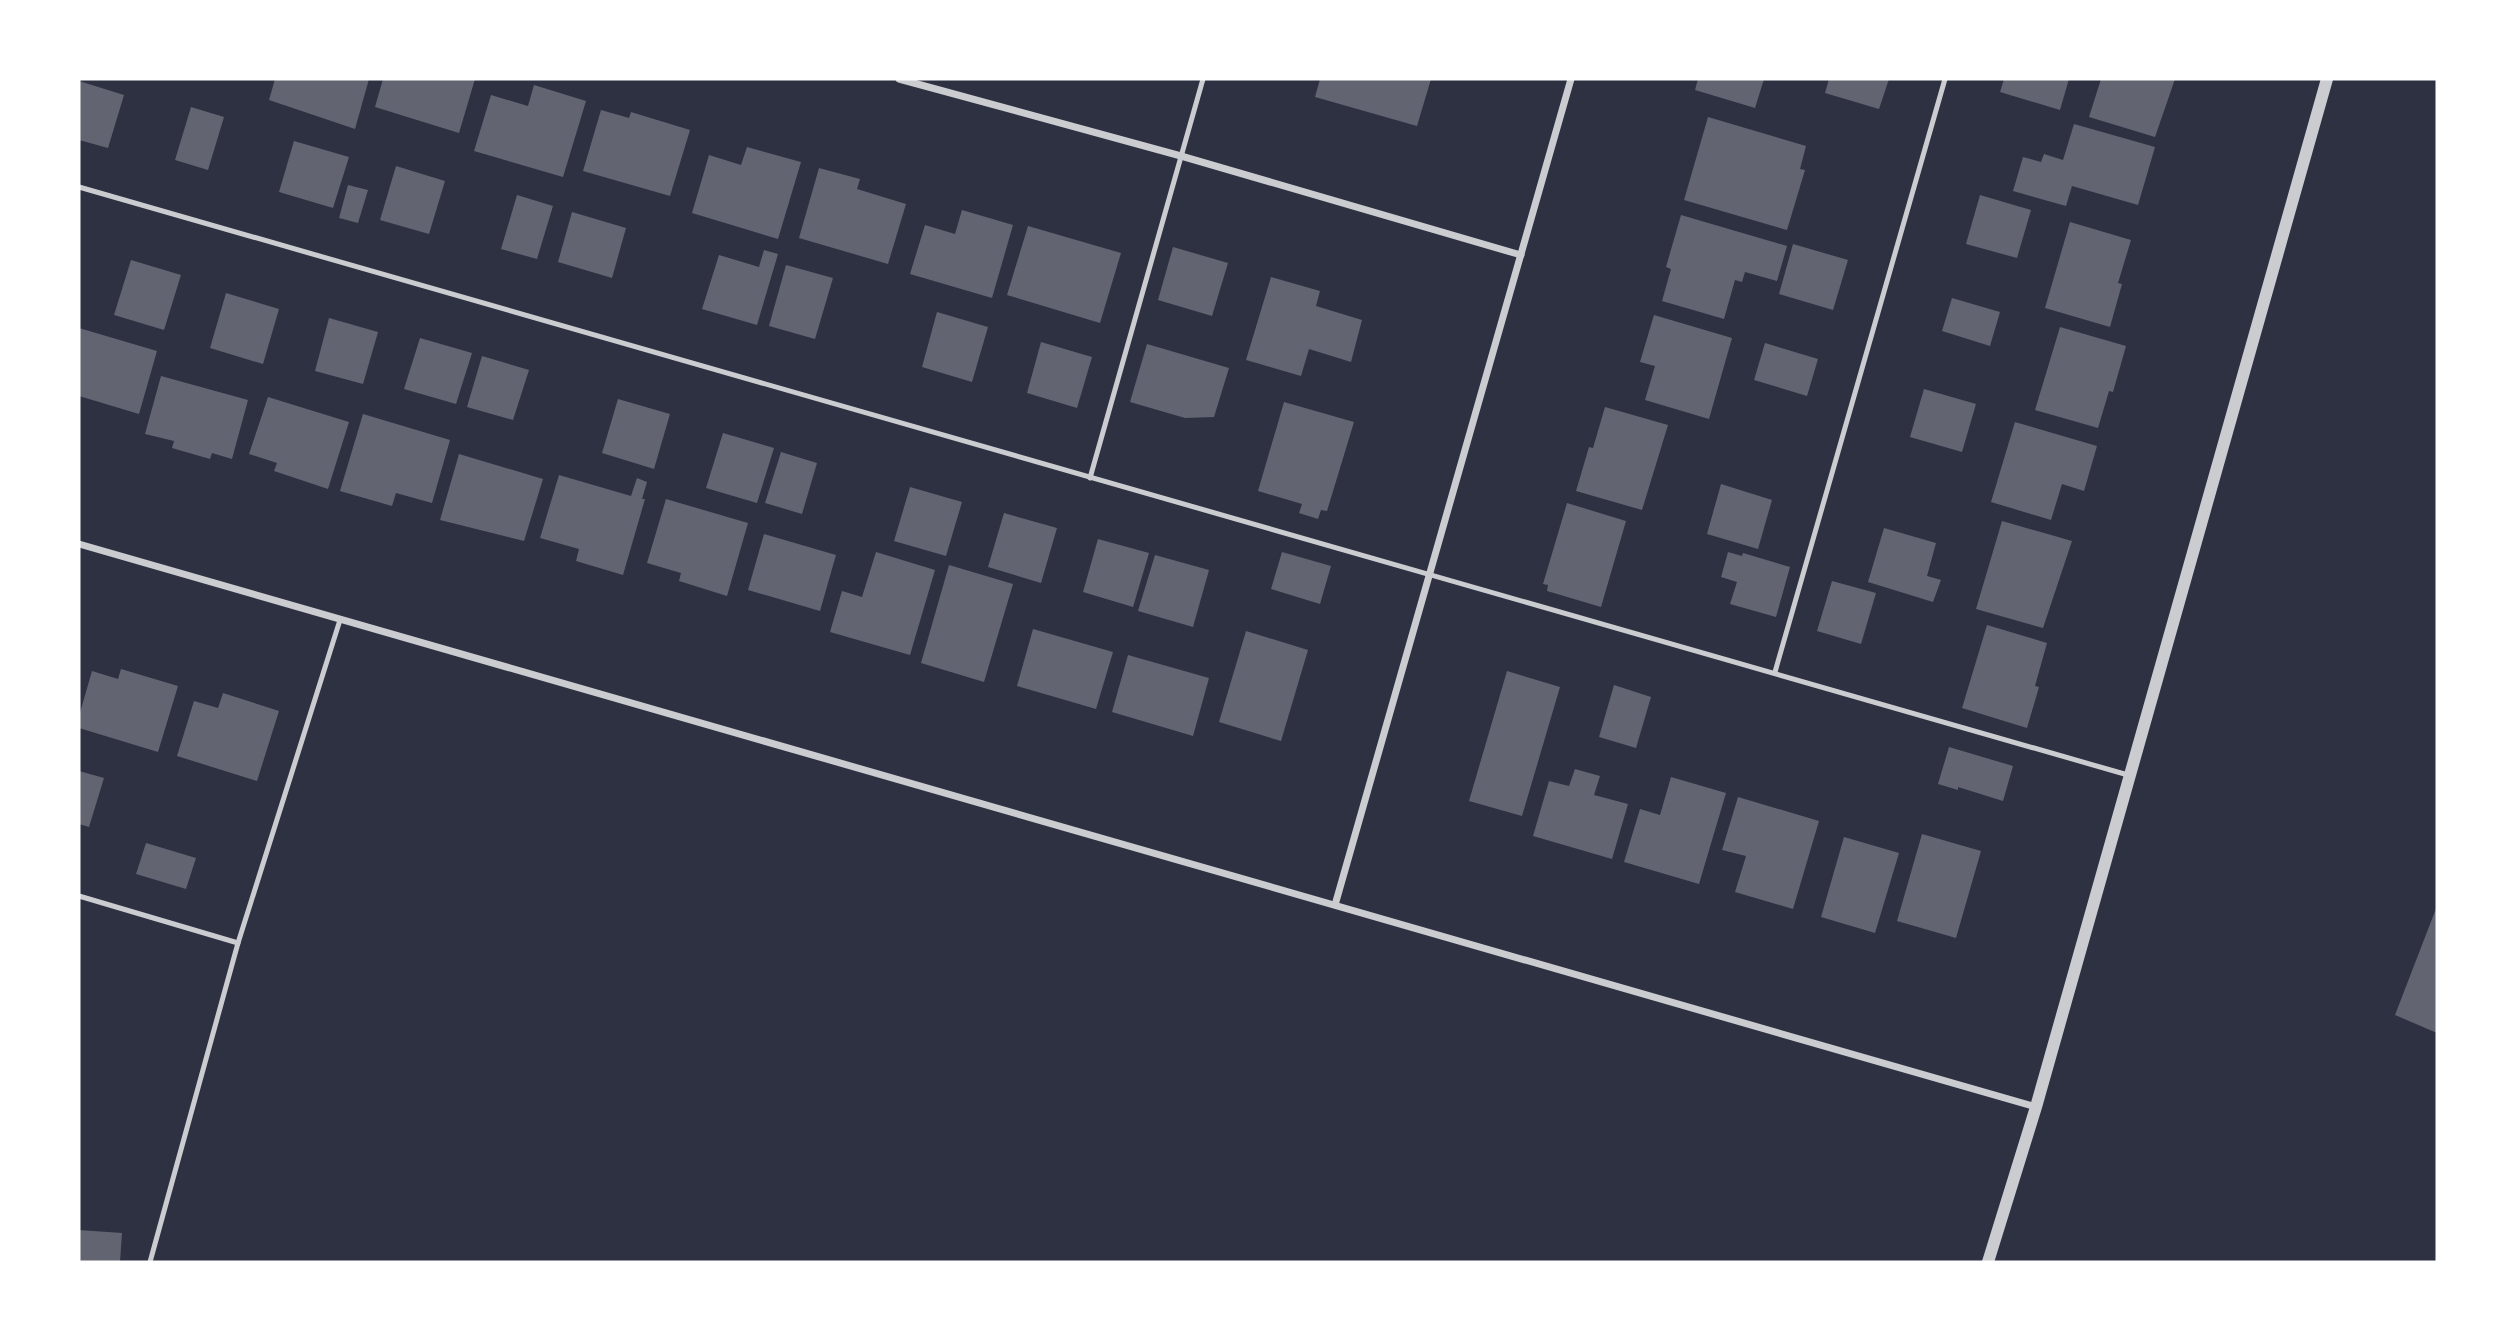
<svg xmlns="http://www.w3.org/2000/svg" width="2516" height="1341" font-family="Quicksand,sans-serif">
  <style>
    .building { fill: #626471 }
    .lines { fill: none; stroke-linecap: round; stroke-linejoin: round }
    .service { stroke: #caccd0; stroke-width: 5 }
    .minor { stroke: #caccd0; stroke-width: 7 }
    .tertiary { stroke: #caccd0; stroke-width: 12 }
  </style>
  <rect width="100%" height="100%" fill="#2d3142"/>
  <g class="building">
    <path d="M275,79H369L355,129L269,100Z"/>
    <path d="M383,79H475L459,133L375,107Z"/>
    <path d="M1320,79H1431L1417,126L1315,97Z"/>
    <path d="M1698,79H1764L1755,108L1695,90Z"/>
    <path d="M1829,79H1889L1879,109L1825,93Z"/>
    <path d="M2004,79H2069L2060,110L2000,92Z"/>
    <path d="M2101,79H2175L2155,137L2089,117Z"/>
    <path d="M79,81L124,95L108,148L79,140Z"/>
    <path d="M534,85L586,101L563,177L474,151L491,95L528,106Z"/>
    <path d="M191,107L224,117L208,170L175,160Z"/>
    <path d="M601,110L629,118L631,112L690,130L670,196L583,171Z"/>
    <path d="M1708,117L1806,146L1800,169L1805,170L1787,230L1684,200Z"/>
    <path d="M2074,124L2155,147L2138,205L2072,186L2066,206L2013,191L2023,157L2041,162L2044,154L2063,160Z"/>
    <path d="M294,141L349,157L333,208L279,192Z"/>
    <path d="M747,147L801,162L778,239L692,213L709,155L741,165Z"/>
    <path d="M396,166L445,181L429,234L380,220Z"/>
    <path d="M819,168L860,179L857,189L906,204L888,264L799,238Z"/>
    <path d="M348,185L368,190L358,223L339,218Z"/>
    <path d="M517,195L553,206L537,259L501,249Z"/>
    <path d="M1980,195L2031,210L2017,258L1966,244Z"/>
    <path d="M962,210L1013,225L992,298L910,274L925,225L955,234Z"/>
    <path d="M572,212L626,228L612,278L558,262Z"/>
    <path d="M1681,215L1787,246L1777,281L1745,272L1742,282L1735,280L1724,319L1662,301L1671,269L1666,267Z"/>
    <path d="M2070,222L2131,240L2118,283L2122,284L2110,327L2045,308Z"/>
    <path d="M1028,226L1121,253L1100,323L1007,295Z"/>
    <path d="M1793,244L1848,260L1833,310L1779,294Z"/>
    <path d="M1173,247L1228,263L1212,316L1158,300Z"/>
    <path d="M764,250L778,254L757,325L702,309L719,255L759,267Z"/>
    <path d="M131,260L181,275L164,330L114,315Z"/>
    <path d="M786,265L833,278L815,339L769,326Z"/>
    <path d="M1271,277L1320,291L1316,306L1362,320L1351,362L1309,349L1301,376L1246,360Z"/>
    <path d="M226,293L279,309L263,364L210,348Z"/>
    <path d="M1952,298L2000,312L1990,346L1942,331Z"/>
    <path d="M937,312L988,327L972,382L922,367Z"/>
    <path d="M1654,315L1732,338L1709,419L1645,400L1655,366L1640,362Z"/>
    <path d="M329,318L378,332L363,384L315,371Z"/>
    <path d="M2060,327L2126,346L2113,392L2109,391L2098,428L2035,410Z"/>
    <path d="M79,328L157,351L139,414L79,396Z"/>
    <path d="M420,338L472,353L456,404L404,389Z"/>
    <path d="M1041,342L1092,357L1077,408L1027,393Z"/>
    <path d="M1765,343L1818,359L1807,396L1754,380Z"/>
    <path d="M1147,344L1229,368L1214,417L1185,418L1130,402Z"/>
    <path d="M482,356L529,370L513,420L467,407Z"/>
    <path d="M161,376L248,400L232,459L212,453L210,459L172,448L174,441L145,434Z"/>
    <path d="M1924,389L1976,404L1962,452L1910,437Z"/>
    <path d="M268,397L349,422L328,489L274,471L277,463L249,454Z"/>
    <path d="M618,399L670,414L654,469L602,453Z"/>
    <path d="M1284,402L1354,422L1327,511L1321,510L1318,519L1299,513L1302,504L1258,491Z"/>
    <path d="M1605,407L1668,425L1642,510L1576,491L1589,447L1593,448Z"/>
    <path d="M363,414L450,440L432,503L396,493L392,506L340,491Z"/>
    <path d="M2015,422L2097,446L2084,491L2062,484L2051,520L1991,502Z"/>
    <path d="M723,433L774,448L757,503L706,488Z"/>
    <path d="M781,452L817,463L802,514L765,503Z"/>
    <path d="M459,454L543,479L524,541L440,520Z"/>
    <path d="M559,475L631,496L637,478L647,482L642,499H645L623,575L576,561L579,549L540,538Z"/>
    <path d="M1721,484L1772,500L1758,549L1707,534Z"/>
    <path d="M910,487L962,502L946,556L894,541Z"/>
    <path d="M666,499L748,523L727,596L679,581L681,573L647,563Z"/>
    <path d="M1567,503L1626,521L1601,607L1547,591L1548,585L1543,584Z"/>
    <path d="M1004,513L1057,528L1041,583L988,567Z"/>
    <path d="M2002,521L2072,541L2043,628L1976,609Z"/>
    <path d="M1884,528L1936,543L1927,576L1941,580L1933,602L1868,582Z"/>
    <path d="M764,534L836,555L820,611L748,590Z"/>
    <path d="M1098,539L1149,553L1133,607L1083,592Z"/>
    <path d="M876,552L935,570L910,655L830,632L842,591L862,597Z"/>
    <path d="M1282,552L1331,566L1320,604L1271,589Z"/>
    <path d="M1728,552L1742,556L1743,553L1790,567L1776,617L1730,604L1737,582L1721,577Z"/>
    <path d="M1155,555L1209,570L1193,627L1138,611Z"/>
    <path d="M949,565L1013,584L984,682L921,663Z"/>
    <path d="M1832,581L1876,593L1861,644L1817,631Z"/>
    <path d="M1987,625L2047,643L2035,686L2039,687L2027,728L1962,708Z"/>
    <path d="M1033,629L1113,652L1096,709L1017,686Z"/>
    <path d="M1246,631L1308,650L1281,741L1219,722Z"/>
    <path d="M1128,655L1209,678L1193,736L1112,712Z"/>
    <path d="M121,669L178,686L158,752L79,728V716L92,671L118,679Z"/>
    <path d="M1507,671L1560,687L1522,816L1469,801Z"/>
    <path d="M1614,685L1651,697L1636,748L1599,737Z"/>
    <path d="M223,693L279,711L257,781L177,756L194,701L218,708Z"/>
    <path d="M1949,747L2013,766L2003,801L1958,787V790L1938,784Z"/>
    <path d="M1575,769L1600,776L1594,795L1628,804L1612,859L1533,836L1549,781L1569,786Z"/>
    <path d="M79,771L104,778L89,827L79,824Z"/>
    <path d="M1671,777L1726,793L1699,884L1624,862L1640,809L1660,815Z"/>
    <path d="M1738,797L1819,821L1793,909L1735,892L1746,856L1722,850Z"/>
    <path d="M1922,834L1981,851L1956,938L1897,921Z"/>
    <path d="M1844,837L1899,853L1875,933L1821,917Z"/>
    <path d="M146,843L196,858L186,889L136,874Z"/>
    <path d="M2437,906V1033L2395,1015Z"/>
    <path d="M79,1230L122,1233L120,1262H79Z"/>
  </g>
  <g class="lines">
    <g class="service">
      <path d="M79,187L2128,775"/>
      <path d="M1090,478L1203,79"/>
      <path d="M1775,672L1945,79"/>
      <path d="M79,896L238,943"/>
      <path d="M150,1262L238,943L340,620"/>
    </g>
    <g class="minor">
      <path d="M899,79L1181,156L1521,255"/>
      <path d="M79,544L2036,1107"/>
      <path d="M1335,905L1571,79"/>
    </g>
    <path class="tertiary" d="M1988,1262L2036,1107L2327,79"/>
  </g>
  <rect width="2516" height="1341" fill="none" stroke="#ffffff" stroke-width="161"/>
</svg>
